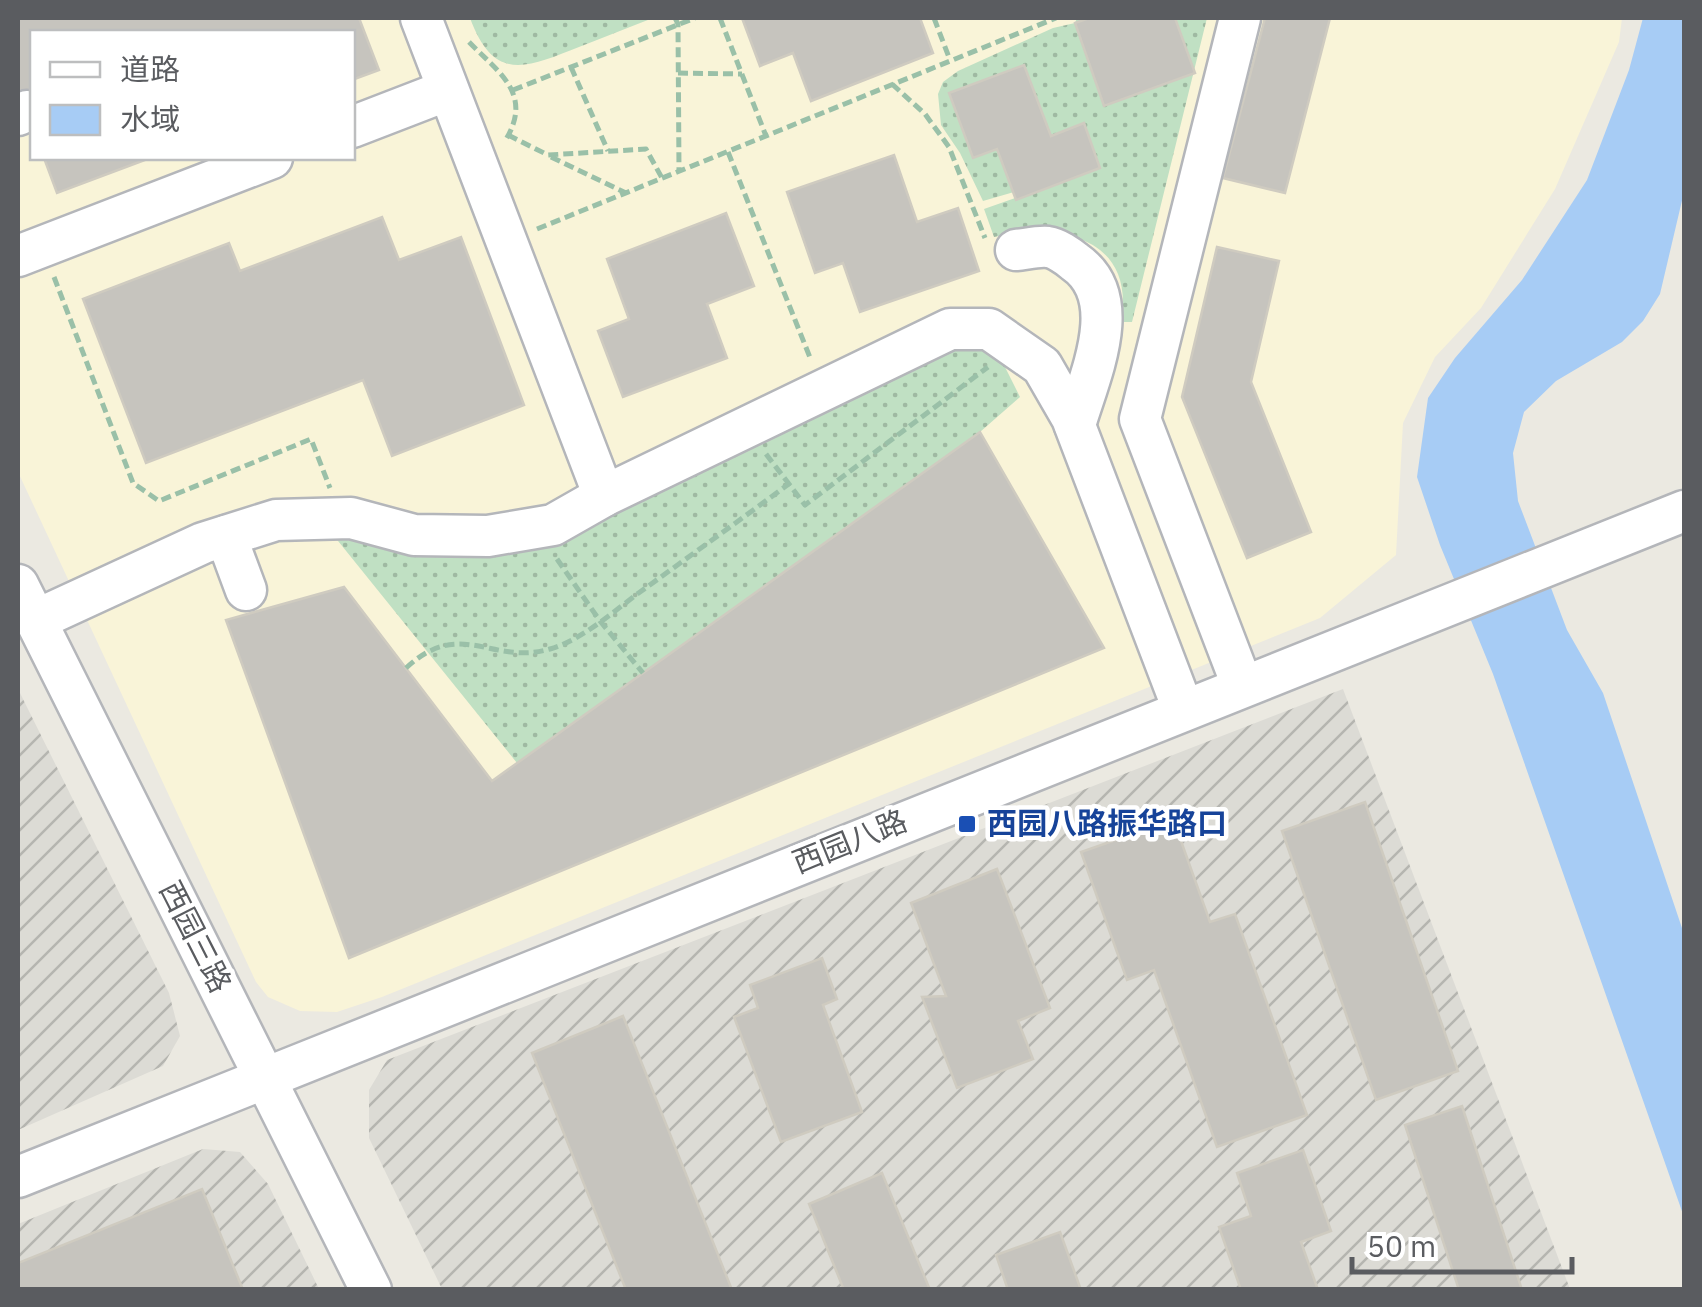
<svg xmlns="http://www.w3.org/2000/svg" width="1702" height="1307" font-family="'IBM Plex Sans','Noto Sans SC',sans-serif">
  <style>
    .commercial { fill: #f9f4d8; fill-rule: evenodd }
    .industrial { fill: url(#industrial-furrows) }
    .grass { fill: url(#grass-dots) }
    .water { fill: #a7ccf5 }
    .building { fill: #c6c4be; stroke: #cfcbc0; stroke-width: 2.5 }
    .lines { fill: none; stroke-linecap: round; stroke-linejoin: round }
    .minor-casing { stroke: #b4b6ba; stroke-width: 45 }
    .path { stroke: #9ac0a8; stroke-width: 5; stroke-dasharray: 10 5; stroke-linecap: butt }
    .minor { stroke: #fff; stroke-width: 40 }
    .transit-dot { fill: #1a4fb4; stroke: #fff; stroke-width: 4 }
    .labels { text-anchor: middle; stroke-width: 9; stroke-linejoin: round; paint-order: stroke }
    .transit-label { font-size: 30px; font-weight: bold; fill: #164399; stroke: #fff; text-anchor: start }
    .street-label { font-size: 30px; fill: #5a5c60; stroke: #fff }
  </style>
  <defs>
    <pattern id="industrial-furrows" width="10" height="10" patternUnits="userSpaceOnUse" patternTransform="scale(2.5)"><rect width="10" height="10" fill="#dcdbd5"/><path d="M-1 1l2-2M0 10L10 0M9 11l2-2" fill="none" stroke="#b5b5b0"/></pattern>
    <pattern id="grass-dots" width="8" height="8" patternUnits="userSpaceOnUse" patternTransform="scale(2.5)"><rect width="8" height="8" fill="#c0e0c3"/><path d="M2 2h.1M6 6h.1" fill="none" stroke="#9fb9a2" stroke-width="1.8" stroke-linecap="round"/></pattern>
  </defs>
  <rect width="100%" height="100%" fill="#ebe9e1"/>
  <path class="commercial" d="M18,18H1622L1619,42L1555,189L1481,308L1435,357L1403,423L1396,555L1320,618L382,997L337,1012L300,1011L268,997L256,982L18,472ZM32,32H352V158H32Z"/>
  <g class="industrial">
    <path d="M18,689L169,993L180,1036L163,1066L18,1130Z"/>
    <path d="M1343,689L1570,1289H442L369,1138V1090L387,1060Z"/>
    <path d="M203,1149L240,1152L268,1184L319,1289L18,1290V1224Z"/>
  </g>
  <g class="grass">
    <path d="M470,18H653C628,28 604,37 579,47C526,68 494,83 470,18Z"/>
    <path d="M1077,18H1089L1075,23L1105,106L1195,73L1175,18H1207L1132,322H1121C1136,238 1060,222 994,237L984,209L1100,168L1084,123L1051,136L949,93L973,157L997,149L1014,192L983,201L960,153L941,125L938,94L943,82L958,71L1053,28L1075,23Z"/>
    <path d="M995,347L1020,397L980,432L517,763L330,531L517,547L938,349Z"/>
  </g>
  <path class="water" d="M1643,18H1684V192L1660,294L1643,321L1622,342L1556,381L1524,412L1513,453L1518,501L1567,630L1603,693L1684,934V1217L1493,674L1440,545L1417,477L1428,398L1455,358L1522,280L1587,180L1629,70Z"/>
  <g class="building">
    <path d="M18,18H359L379,70L352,80V32H32V126L18,86Z"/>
    <path d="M742,18H920L933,53L811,101L793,53L760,66Z"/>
    <path d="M1089,18H1175L1195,73L1104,106L1075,23Z"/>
    <path d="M1265,18H1330L1285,193L1223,178Z"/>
    <path d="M1024,65L1051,136L1084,123L1100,168L1016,200L997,149L973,158L949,93Z"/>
    <path d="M894,155L917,222L958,208L979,271L860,312L843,263L815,273L787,192Z"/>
    <path d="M44,158H150L57,193Z"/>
    <path d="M726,213L754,286L707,304L727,358L623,397L598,331L629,319L607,259Z"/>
    <path d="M382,217L399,260L461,237L524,405L392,456L363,380L146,463L83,299L229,243L240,271Z"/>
    <path d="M1217,247L1279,261L1251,382L1311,532L1247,558L1182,397Z"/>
    <path d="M980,432L1104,648L349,958L226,620L344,587L492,781Z"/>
    <path d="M1365,802L1458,1071L1376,1100L1282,831Z"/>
    <path d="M1176,827L1210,922L1235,914L1307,1115L1217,1147L1154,970L1127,980L1081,852L1147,829Z"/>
    <path d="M997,869L1050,1008L1018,1021L1033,1059L957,1088L922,997L946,996L911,903Z"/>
    <path d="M822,958L837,999L823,1005L862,1112L781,1142L734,1017L758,1008L750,985Z"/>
    <path d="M623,1016L732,1290H626L532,1053Z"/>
    <path d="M1462,1106L1522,1290H1459L1405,1125Z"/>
    <path d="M1303,1150L1331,1231L1301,1242L1318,1290H1241L1219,1227L1251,1216L1237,1173Z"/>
    <path d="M882,1173L930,1290H844L809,1204Z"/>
    <path d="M202,1189L243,1290H18V1263Z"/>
    <path d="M1060,1232L1081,1290H1008L996,1255Z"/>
  </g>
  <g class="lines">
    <g class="minor-casing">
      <g id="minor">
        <path d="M421,18L604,496"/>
        <path d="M1240,18L1140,419L1242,685"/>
        <path d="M18,115L27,111"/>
        <path d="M352,127L448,90"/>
        <path d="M1016,250C1026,249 1038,246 1048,247C1056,248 1068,256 1075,262C1127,298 1089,377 1075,425"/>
        <path d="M18,256L272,158"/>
        <path d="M226,536L246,590"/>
        <path d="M18,585L371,1290"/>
        <path d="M36,620L203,543L276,520L351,518L414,535L488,536L553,525L604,496L950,329H989L1042,366L1072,418L1183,709"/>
        <path d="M18,1177L1684,511"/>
      </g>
    </g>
    <g class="path">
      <path d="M675,18L678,24L679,171"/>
      <path d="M720,18L766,136"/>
      <path d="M934,18L950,60"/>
      <path d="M469,42C499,73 534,94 505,141"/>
      <path d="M571,67L608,151"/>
      <path d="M678,73L742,74"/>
      <path d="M892,84L925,114L949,147L985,238"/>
      <path d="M513,90L695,18"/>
      <path d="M508,135L548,155L646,149L662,178"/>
      <path d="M728,152L811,360"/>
      <path d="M551,157L626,193"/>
      <path d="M537,229L1056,18"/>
      <path d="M54,277L133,483L159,501L311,439L330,488"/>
      <path d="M766,454L805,505L988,367"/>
      <path d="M557,559L600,621L643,673"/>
      <path d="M406,668C461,617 492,666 550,649C582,640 614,611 640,592C690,556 740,520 790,483"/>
    </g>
    <use href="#minor" class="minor"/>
  </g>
  <rect class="transit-dot" x="957" y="814" width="20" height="20" rx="5"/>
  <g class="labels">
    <g class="transit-label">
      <text x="987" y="834">西园八路振华路口</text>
    </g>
    <g class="street-label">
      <text transform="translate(850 842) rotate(-22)" y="10">西园八路</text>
      <text transform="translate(195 937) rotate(63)" y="10">西园三路</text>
    </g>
  </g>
  <rect width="1702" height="1307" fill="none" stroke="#5a5c60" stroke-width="40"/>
  <rect x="30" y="30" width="325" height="130" fill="#ffffff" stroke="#bdbebf" stroke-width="2.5"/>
  <rect x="50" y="62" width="50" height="15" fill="#ffffff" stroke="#bdbebf" stroke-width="2.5"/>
  <text x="120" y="80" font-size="30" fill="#5a5c60">道路</text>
  <rect x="50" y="105" width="50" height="30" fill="#a7ccf5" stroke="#bdbebf" stroke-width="2.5"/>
  <text x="120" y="130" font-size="30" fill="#5a5c60">水域</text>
  <path d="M1352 1257v15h220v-15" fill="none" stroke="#5a5c60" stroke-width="5"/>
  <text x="1367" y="1257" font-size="30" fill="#5a5c60" stroke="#ffffff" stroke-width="8" paint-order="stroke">50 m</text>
</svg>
